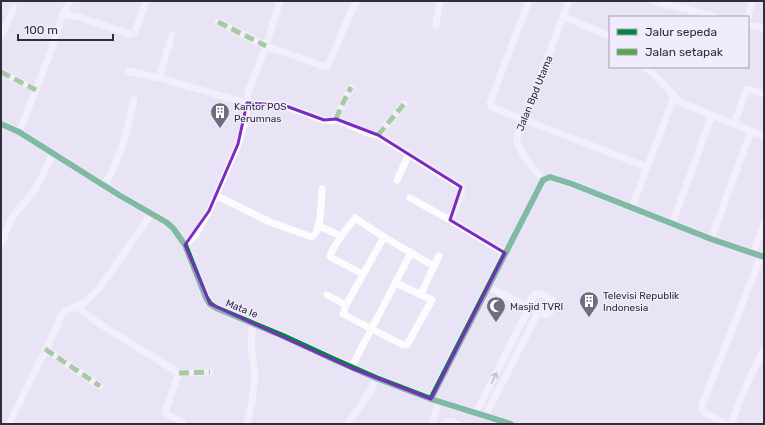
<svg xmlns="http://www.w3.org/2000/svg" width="765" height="425" font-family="Rubik,sans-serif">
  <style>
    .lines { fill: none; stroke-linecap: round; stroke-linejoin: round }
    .minor { stroke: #fcfbfe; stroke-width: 7 }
    .quiet { stroke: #54ab46; stroke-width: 5; stroke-dasharray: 10 5; stroke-linecap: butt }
    .cycleway-casing { stroke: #f1ecfd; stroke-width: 8 }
    .cycleway { stroke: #00873e; stroke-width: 6 }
    .oneway { stroke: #96949d }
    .marked { fill: none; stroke: #7b2cbf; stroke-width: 3; stroke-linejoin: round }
    .labels { text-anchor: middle; stroke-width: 3; stroke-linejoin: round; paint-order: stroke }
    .street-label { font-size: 10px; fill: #312c3c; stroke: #f1ecfd }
    .poi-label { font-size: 10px; fill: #312c3c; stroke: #f1ecfd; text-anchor: start }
  </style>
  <rect width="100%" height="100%" fill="#e9e3f6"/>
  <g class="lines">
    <g class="minor">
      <path d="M529,1L490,102L491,107L647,167"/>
      <path d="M654,1L716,17"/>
      <path d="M63,14L78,17L130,34L135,32L146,1"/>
      <path d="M564,17L610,36"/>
      <path d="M748,18L752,1"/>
      <path d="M218,22L266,46L326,67L328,65L349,16L357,1"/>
      <path d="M436,25L440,1"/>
      <path d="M748,25L764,28"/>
      <path d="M1,36L14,8"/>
      <path d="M643,67C659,74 667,91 680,102L764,136"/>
      <path d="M128,71L159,78L247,103L283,105L324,120L332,121L336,119L368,133L378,135L461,187L462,192L450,220"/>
      <path d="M1,72L36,90"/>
      <path d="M159,78L172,35"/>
      <path d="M336,119L341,107L351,87"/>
      <path d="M1,124L19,132L119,195L166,222L173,228L185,245L206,298L210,304L216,308L283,336L335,360L376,378L431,399L511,424"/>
      <path d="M734,124L747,89L764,94"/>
      <path d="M19,132L51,51L62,17L70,1"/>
      <path d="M378,135L404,104"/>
      <path d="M397,180L409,154"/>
      <path d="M543,180C535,170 514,148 517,135C519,130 522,125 524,120L569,1"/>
      <path d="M104,186C120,159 128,130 134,100"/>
      <path d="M217,196L270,222L312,237C322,231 321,200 322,189"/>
      <path d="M410,198L450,220L505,253"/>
      <path d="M632,207L674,97"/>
      <path d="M672,224L712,115"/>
      <path d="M319,226L341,236"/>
      <path d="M711,239L751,131"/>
      <path d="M1,244L12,217L35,190L53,154"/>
      <path d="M185,245L196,234L209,211L238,144L245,122L248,92L266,46L280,1"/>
      <path d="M753,253L764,224"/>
      <path d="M434,266L439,256"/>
      <path d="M363,274L332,258L330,256L331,253L341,236L355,218L384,237"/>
      <path d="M396,283L432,300L407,345H403L343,314L346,305L384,237L434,266L421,294"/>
      <path d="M488,287L527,306L538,313L546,315L551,311L553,301L543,294H535L527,306"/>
      <path d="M327,295L346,305"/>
      <path d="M77,307L98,323L179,373L210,372"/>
      <path d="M45,349L100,386"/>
      <path d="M351,368L411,253"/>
      <path d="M179,373L165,412C169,419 179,417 184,424"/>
      <path d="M431,399L543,180L550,177L572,184L711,239L764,257"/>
      <path d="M476,413L529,308"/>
      <path d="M485,416L538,313"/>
      <path d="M9,424L57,327L60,317L65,311L84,303L99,289L151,214"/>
      <path d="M247,424L252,401L255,376L251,345L253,323"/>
      <path d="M348,424L373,387L376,378"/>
      <path d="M432,424L439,401"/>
      <path d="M444,424L450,421L458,424"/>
      <path d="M725,424L704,412L702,410V405L761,256"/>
      <path d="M731,424L743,392L764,349"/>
    </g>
    <g class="quiet">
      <path d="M218,22L266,46"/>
      <path d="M1,72L36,90"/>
      <path d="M336,119L341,107L351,87"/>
      <path d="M378,135L404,104"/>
      <path d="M45,349L100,386"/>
      <path d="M179,373L210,372"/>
    </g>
    <g class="cycleway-casing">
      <g id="cycleway">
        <path d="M1,124L19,132L119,195L166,222L173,228L185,245L206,298L210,304L216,308L283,336L335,360L376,378L431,399L511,424"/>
        <path d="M431,399L543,180L550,177L572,184L711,239L764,257"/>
      </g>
    </g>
    <use href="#cycleway" class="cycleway"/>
  </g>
  <defs><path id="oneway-shaft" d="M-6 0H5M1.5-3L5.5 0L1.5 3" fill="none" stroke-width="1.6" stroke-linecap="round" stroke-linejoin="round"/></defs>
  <use class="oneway" href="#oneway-shaft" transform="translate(494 378) rotate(-63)"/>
  <path d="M0 0H765V425H0ZM247,103L283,105L324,120L336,119L378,135L461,187L450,220L505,253L431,399L351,368L210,304L185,245L209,211L238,144Z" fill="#e9e3f6" fill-opacity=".55" fill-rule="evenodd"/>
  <path class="marked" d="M247,103L283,105L324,120L336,119L378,135L461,187L450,220L505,253L431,399L351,368L210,304L185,245L209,211L238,144Z"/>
  <defs>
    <g id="building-pin" transform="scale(1)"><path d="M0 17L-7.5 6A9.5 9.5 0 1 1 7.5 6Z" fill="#716c7d" stroke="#f1ecfd"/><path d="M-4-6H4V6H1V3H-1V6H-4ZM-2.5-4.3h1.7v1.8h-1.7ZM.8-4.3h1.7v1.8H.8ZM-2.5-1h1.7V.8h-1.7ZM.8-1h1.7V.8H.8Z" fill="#fff"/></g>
    <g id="mosque-pin" transform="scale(1)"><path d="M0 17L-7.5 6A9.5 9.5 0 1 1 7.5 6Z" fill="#716c7d" stroke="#f1ecfd"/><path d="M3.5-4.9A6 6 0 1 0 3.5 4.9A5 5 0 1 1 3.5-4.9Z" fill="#fff"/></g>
  </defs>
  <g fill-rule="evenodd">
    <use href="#building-pin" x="220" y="112"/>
    <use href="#building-pin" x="589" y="301"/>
    <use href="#mosque-pin" x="496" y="306"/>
  </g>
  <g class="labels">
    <g class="street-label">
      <text transform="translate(534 93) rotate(-68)" y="4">Jalan Bpd Utama</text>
      <text transform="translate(242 308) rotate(22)" y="4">Mata Ie</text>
    </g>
    <g class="poi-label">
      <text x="234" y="110">Kantor POS<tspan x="234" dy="12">Perumnas</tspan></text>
      <text x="603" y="299">Televisi Republik<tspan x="603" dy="12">Indonesia</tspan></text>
      <text x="510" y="310">Masjid TVRI</text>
    </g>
  </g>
  <rect width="765" height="425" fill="none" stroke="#312c3c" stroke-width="4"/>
  <rect x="609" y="16" width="140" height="52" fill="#f1ecfd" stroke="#a49fb0"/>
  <rect x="617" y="29" width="20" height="6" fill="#00873e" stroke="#a49fb0"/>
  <text x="645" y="36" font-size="12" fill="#312c3c">Jalur sepeda</text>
  <rect x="617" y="49" width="20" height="6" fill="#54ab46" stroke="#a49fb0"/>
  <text x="645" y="56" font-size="12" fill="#312c3c">Jalan setapak</text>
  <path d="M18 34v6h95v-6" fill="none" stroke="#312c3c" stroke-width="2"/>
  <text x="24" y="34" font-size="12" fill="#312c3c" stroke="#f1ecfd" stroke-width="3" paint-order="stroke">100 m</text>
</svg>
